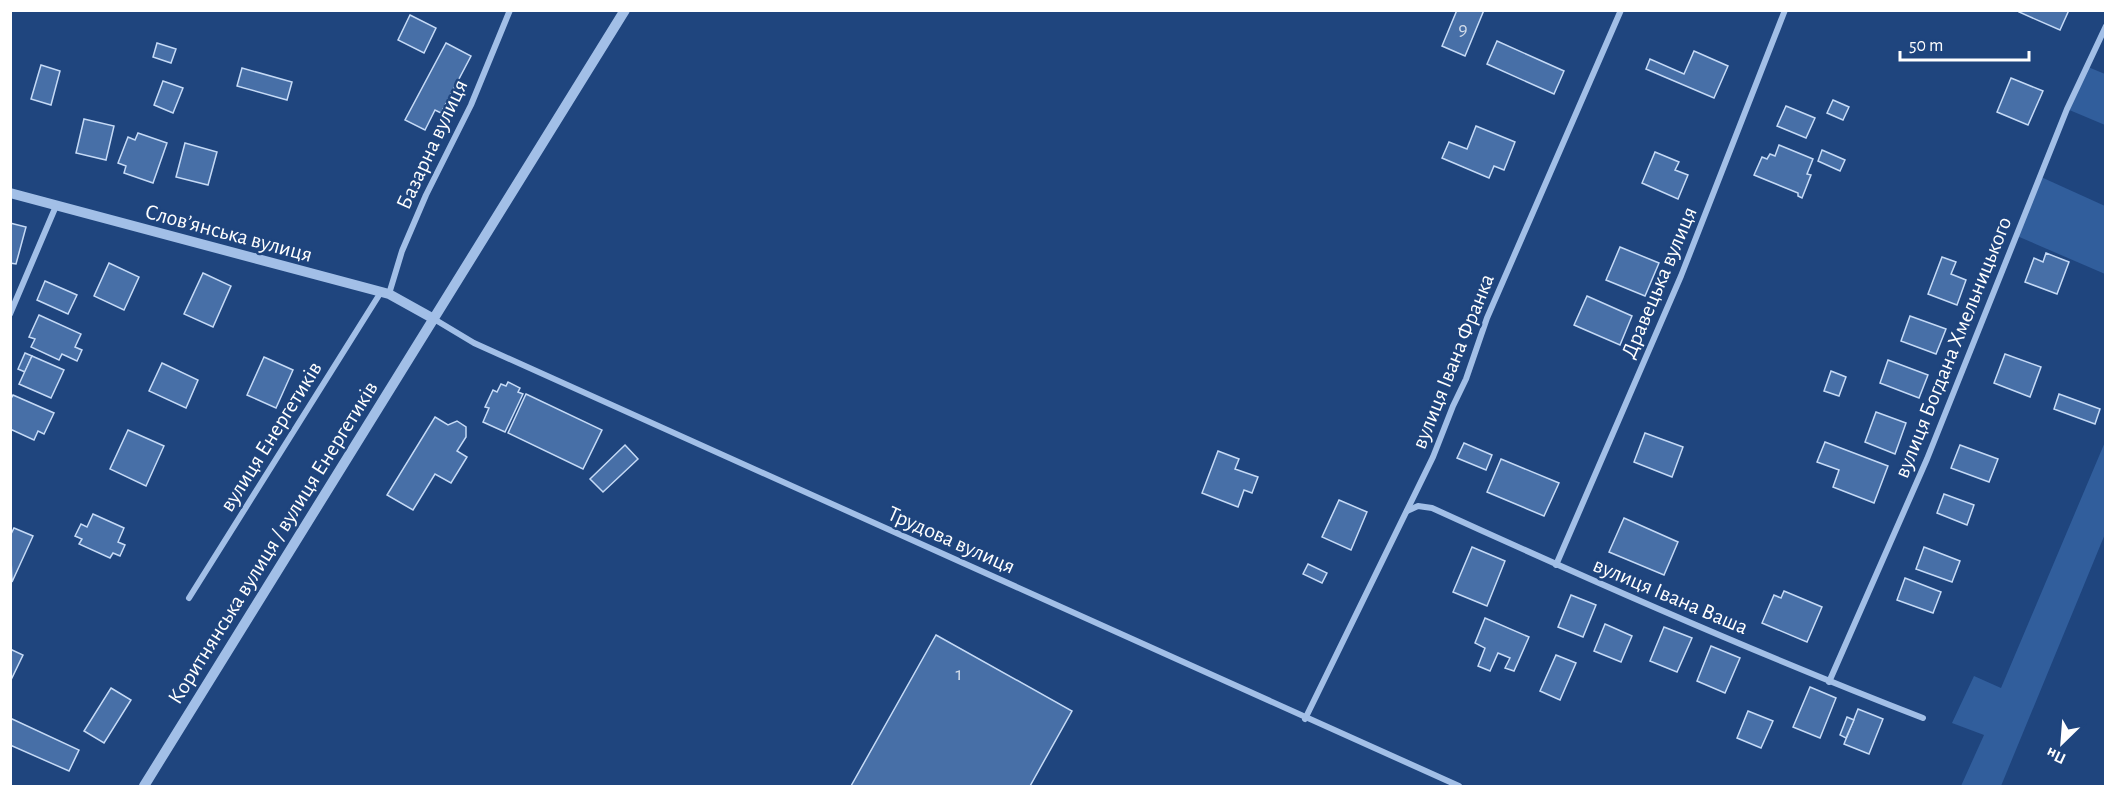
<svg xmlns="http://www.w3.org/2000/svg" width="2116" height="797" font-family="'Alegreya Sans',sans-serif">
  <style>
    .green { fill: #315e9c }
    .building { fill: #476fa7; stroke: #c5daf6; stroke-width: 1.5 }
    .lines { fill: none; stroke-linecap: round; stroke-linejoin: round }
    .minor { stroke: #a2bfe7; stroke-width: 6 }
    .tertiary { stroke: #a2bfe7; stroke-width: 10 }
    .labels { text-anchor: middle; stroke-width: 5; stroke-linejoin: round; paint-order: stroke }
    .number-label { font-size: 20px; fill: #d1dbe9 }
    .street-label { font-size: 22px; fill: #fff; stroke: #1f457e }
  </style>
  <rect width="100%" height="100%" fill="#1f457e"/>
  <g class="green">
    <path d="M2088,67L2105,74V125L2067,109Z"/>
    <path d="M2041,177L2105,206V274L2017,236Z"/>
    <path d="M2105,442V534L2001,786H1961L1984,735L1952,723L1974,676L2001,688Z"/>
  </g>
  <g class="building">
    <path d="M1457,10H1484L1465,56L1442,46Z"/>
    <path d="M2020,10H2069L2060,30L2019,12Z"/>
    <path d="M410,15L436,28L424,53L398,40Z"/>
    <path d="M1497,41L1564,71L1554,94L1487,64Z"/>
    <path d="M157,43L176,49L171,63L153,57Z"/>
    <path d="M446,43L471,56L441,113L435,110L425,130L405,120Z"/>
    <path d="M1694,51L1728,66L1714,98L1646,69L1650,59L1684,74Z"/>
    <path d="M41,65L60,71L51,105L31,99Z"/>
    <path d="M242,68L292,82L287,100L237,86Z"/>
    <path d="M2011,78L2043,91L2028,125L1997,112Z"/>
    <path d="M163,81L183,88L173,113L154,105Z"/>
    <path d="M1833,100L1849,107L1843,120L1827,113Z"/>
    <path d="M1786,106L1815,118L1806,138L1777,126Z"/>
    <path d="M84,119L114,126L106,160L76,153Z"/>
    <path d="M1476,126L1515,142L1504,170L1494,166L1489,178L1442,158L1449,142L1467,149Z"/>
    <path d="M138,133L167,143L153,183L124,173L126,166L118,163L128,137L135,140Z"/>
    <path d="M185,143L217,152L208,185L176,177Z"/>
    <path d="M1779,145L1813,159L1807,174L1811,175L1802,198L1798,196V193L1754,175L1762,157L1767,159L1770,154L1775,156Z"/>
    <path d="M1822,150L1845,160L1840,171L1818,161Z"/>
    <path d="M1655,152L1679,162L1675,170L1688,175L1678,199L1642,183Z"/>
    <path d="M10,223L26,227L16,264L10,263Z"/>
    <path d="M1620,247L1659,263L1645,296L1606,280Z"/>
    <path d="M2046,253L2069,262L2057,294L2025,282L2034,258L2043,262Z"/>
    <path d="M1942,257L1956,262L1951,274L1966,280L1957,305L1928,294Z"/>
    <path d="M109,263L139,277L124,310L94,296Z"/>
    <path d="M203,273L231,286L213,327L184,314Z"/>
    <path d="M45,281L77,295L68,314L37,300Z"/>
    <path d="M1587,296L1632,316L1620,345L1574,325Z"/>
    <path d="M39,315L81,334L75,347L82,350L77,361L62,354L59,360L31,347L35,339L29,337Z"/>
    <path d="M1910,316L1946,329L1936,354L1901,341Z"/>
    <path d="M25,353L32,356L25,372L18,369Z"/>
    <path d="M2005,354L2041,367L2030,397L1994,383Z"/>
    <path d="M32,356L64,370L51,398L19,384Z"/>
    <path d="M264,357L293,370L276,408L247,395Z"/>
    <path d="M1888,360L1928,375L1919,398L1880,383Z"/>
    <path d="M162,363L198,380L186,408L149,391Z"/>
    <path d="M1831,371L1846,377L1839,396L1824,391Z"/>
    <path d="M508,382L520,388L518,392L523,394L505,432L483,422L489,408L485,407L493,390L497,392L501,384L506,386Z"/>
    <path d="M526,394L602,430L583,469L508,433Z"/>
    <path d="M2059,394L2100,409L2095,424L2054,409Z"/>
    <path d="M13,395L54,413L44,434L38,431L34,440L10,429V400Z"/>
    <path d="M1876,412L1906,423L1895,454L1865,442Z"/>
    <path d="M435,417L448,425L457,421L466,427V437L457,451L467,457L451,483L435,474L413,510L387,495Z"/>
    <path d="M128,430L164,446L146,486L110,469Z"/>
    <path d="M1645,433L1683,447L1672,477L1634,462Z"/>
    <path d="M1825,442L1888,466L1874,503L1833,487L1839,470L1817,462Z"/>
    <path d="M1464,443L1492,455L1486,470L1457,458Z"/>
    <path d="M625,445L638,459L603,492L590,479Z"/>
    <path d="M1960,445L1998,459L1989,482L1951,468Z"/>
    <path d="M1218,451L1239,459L1235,469L1258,477L1252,493L1244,490L1238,507L1202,493Z"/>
    <path d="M1501,459L1559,483L1544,516L1487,492Z"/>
    <path d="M1944,494L1974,505L1967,525L1937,513Z"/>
    <path d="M1339,500L1367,512L1351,550L1322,537Z"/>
    <path d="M93,514L124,528L118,542L125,545L120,556L113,553L110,558L79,544L82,539L75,536L81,524L87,527Z"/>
    <path d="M1624,518L1678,542L1664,575L1609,552Z"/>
    <path d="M14,528L33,536L12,582L10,536Z"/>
    <path d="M1472,547L1505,561L1487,606L1453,592Z"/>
    <path d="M1924,547L1960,561L1952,582L1916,569Z"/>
    <path d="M1308,564L1327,573L1322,583L1303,574Z"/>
    <path d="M1905,578L1941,592L1933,613L1897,600Z"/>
    <path d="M1784,591L1822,607L1807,642L1762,623L1774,595L1781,598Z"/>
    <path d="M1571,595L1596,605L1583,637L1558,627Z"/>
    <path d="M1485,618L1529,637L1514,671L1505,668L1510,658L1498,653L1490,671L1478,666L1485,648L1475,643Z"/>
    <path d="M1605,624L1632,636L1621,662L1594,651Z"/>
    <path d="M1664,627L1692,638L1677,672L1650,661Z"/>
    <path d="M936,635L1072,711L1030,786H851Z"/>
    <path d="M1711,646L1740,658L1725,693L1697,681Z"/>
    <path d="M10,649L23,655L10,682Z"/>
    <path d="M1556,655L1576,663L1560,700L1540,691Z"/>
    <path d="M1810,687L1836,698L1820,738L1793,727Z"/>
    <path d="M111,688L131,700L104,743L84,731Z"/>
    <path d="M1858,709L1883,719L1869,754L1844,744Z"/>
    <path d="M1748,711L1773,721L1761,748L1737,738Z"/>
    <path d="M1847,717L1854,720L1846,738L1840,735Z"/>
    <path d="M10,718L79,750L69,771L10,745Z"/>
  </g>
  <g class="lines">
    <g class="minor">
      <path d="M389,294L402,251L426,195L471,105L510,10"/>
      <path d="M10,314L56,206"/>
      <path d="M434,319L474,343L1459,786"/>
      <path d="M1407,511L1418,506L1432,508C1594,582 1757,654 1923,718"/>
      <path d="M1556,565L1681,276L1785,10"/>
      <path d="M189,598L381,292"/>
      <path d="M1829,682L1927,459L2067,109L2106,26"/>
      <path d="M1305,719L1433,457L1453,406L1466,379L1487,318L1621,10"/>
    </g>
    <g class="tertiary">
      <path d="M10,193L389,294L434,319"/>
      <path d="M144,786L625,10"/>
    </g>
  </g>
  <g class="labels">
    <g class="number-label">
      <text x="1463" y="35">9</text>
      <text x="959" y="680">1</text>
    </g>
    <g class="street-label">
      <text transform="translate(431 144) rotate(-65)" y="8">Базарна вулиця</text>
      <text transform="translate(229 232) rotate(15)" y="8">Словʼянська вулиця</text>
      <text transform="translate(1658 282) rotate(-67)" y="8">Дравецька вулиця</text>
      <text transform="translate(1952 347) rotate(-68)" y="8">вулиця Богдана Хмельницького</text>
      <text transform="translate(1452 361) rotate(-68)" y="8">вулиця Івана Франка</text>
      <text transform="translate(270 436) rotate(-58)" y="8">вулиця Енергетиків</text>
      <text transform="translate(952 539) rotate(24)" y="8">Трудова вулиця</text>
      <text transform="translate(272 542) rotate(-58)" y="8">Коритнянська вулиця / вулиця Енергетиків</text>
      <text transform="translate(1671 595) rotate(23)" y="8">вулиця Івана Ваша</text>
    </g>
  </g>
  <rect width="2116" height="797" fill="none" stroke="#ffffff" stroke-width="24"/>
  <g transform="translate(2062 743) rotate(205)" stroke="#1f457e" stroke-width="4.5" paint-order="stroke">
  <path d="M0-4.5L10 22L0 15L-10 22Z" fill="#ffffff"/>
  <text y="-9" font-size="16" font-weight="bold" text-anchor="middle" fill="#ffffff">Пн</text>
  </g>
  <path d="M1900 51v9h129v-9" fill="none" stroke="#ffffff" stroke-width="3"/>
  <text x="1909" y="51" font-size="18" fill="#ffffff" stroke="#1f457e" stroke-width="4.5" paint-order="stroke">50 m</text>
</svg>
